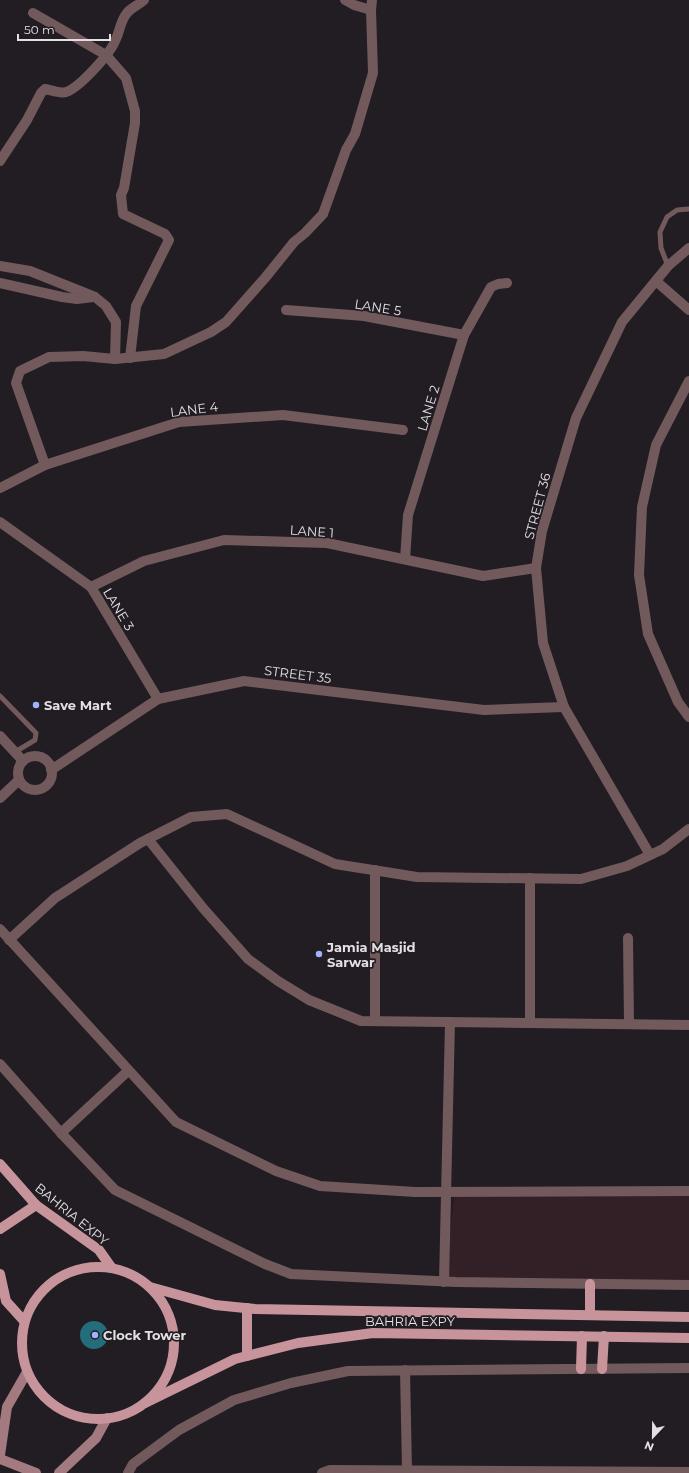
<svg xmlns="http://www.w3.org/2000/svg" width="689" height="1473" font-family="Montserrat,sans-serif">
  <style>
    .commercial { fill: #322026 }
    .water { fill: #236e7a }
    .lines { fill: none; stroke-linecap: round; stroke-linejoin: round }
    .lane { stroke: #72595c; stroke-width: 5 }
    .street { stroke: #72595c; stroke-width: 10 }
    .secondary { stroke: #a27a7f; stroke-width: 10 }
    .primary { stroke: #c7949b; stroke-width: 10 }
    .poi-dot { fill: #9fb3fd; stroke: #211d22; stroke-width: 1.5 }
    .labels { text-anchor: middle; stroke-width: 3.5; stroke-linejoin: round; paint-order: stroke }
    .street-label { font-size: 13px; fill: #e3e0e4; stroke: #211d22 }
    .poi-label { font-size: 13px; font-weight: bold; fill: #e3e0e4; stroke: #211d22; text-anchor: start }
  </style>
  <rect width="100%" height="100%" fill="#211d22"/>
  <path class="commercial" d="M689,1191V1284L444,1282L455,1192Z"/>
  <circle class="water" cx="94" cy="1335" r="14"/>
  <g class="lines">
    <g class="lane">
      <path d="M668,266L661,248L660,232L667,217L677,210L689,209"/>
      <path d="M0,696L36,733L35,740L15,752"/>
    </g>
    <g class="street">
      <path d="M345,0L354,5L371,10"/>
      <path d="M33,13L106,55L126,78L135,111V123L124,188L121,195L123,214L165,234L169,240L136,306L130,358"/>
      <path d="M0,161L27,120L41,93L45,89C51,90 60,94 66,92C79,88 110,54 115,41C120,32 120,21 127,13C132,7 139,5 144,0"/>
      <path d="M0,266L30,271L95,297L106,306L116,322L115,359L83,356L49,357L20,371L16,383L45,465"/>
      <path d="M656,281L689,310"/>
      <path d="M0,283L62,297L77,299L93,297"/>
      <path d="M286,310L364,316L464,335"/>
      <path d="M115,359L164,354L211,332L226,322L265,278L294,242L305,233L323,214L346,150L355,134L373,73L371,10L372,0"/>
      <path d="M689,381L656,445L642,507L639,575L648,634L678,702L689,717"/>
      <path d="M0,488L45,465L179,422L283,415L403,430"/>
      <path d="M0,522L91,587L158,699"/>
      <path d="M405,559L408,515L464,335L491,287L498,284L507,283"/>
      <path d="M91,587L144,561L224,540L327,543L483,576L536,568"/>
      <path d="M0,736L23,761"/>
      <circle cx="35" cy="773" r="17"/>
      <path d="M51,770L158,699L244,681L484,710L564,707"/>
      <path d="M0,798L19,780"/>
      <path d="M148,839L203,908L248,959L278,981L309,1000L361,1021L689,1025"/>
      <path d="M650,855L564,707L543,643L536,568L542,531L576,418L622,322L668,266L689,248"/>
      <path d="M375,870V1021"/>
      <path d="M0,929L176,1122L276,1171L320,1186L415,1192L689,1191"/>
      <path d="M628,938L629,1024"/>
      <path d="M9,940L55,898L140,843L191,817L227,814L335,864L417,877L581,879L627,866L663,849L689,829"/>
      <path d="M530,1023V878"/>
      <path d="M0,1064L61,1133L115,1190L265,1264L291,1274L456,1282L689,1285"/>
      <path d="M61,1133L128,1071"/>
      <path d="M444,1282L450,1022"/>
      <path d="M405,1370L407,1470"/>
      <path d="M128,1473L133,1464L179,1430L234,1400L291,1383L348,1371L689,1368"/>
      <path d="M322,1473L330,1470L689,1472"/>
    </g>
    <g class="secondary">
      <path d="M0,1455L7,1407L27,1372"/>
      <path d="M0,1459L36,1473"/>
      <path d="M59,1473L96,1438L107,1418"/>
    </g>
    <g class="primary">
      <path d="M0,1164L36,1205L99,1250L111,1267"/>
      <path d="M0,1229L36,1205"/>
      <circle cx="98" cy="1343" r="76"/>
      <path d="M0,1274L6,1301L24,1321"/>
      <path d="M150,1287L215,1305L255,1309L689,1317"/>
      <path d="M590,1315V1284"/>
      <path d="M247,1356V1308"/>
      <path d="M581,1369L582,1336"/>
      <path d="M602,1369L604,1336"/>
      <path d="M145,1403L235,1359L298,1343L373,1333L689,1338"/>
    </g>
  </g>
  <g class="poi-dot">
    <circle cx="36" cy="705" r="4"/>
    <circle cx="319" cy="954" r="4"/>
    <circle cx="95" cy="1335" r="4"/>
  </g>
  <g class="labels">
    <g class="street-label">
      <text transform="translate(378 307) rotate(9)" y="5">LANE 5</text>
      <text transform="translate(428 408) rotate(-73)" y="5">LANE 2</text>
      <text transform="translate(194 409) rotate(-7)" y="5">LANE 4</text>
      <text transform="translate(537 506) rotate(-75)" y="5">STREET 36</text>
      <text transform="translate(312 531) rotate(4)" y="5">LANE 1</text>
      <text transform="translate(119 609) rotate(59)" y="5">LANE 3</text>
      <text transform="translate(298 674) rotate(7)" y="5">STREET 35</text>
      <text transform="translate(72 1214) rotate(39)" y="5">BAHRIA EXPY</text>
      <text x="410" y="1326">BAHRIA EXPY</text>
    </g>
    <g class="poi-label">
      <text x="44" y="710">Save Mart</text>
      <text x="327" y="952">Jamia Masjid<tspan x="327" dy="15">Sarwar</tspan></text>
      <text x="103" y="1340">Clock Tower</text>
    </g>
  </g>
  <g transform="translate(653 1437) rotate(202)" stroke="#211d22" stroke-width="3" paint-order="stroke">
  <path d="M0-3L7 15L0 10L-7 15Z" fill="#e3e0e4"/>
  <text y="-6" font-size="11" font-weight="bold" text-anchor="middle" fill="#e3e0e4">N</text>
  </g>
  <path d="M18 34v6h92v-6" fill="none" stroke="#e3e0e4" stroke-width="2"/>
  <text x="24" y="34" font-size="12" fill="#e3e0e4" stroke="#211d22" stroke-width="3" paint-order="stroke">50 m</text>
</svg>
